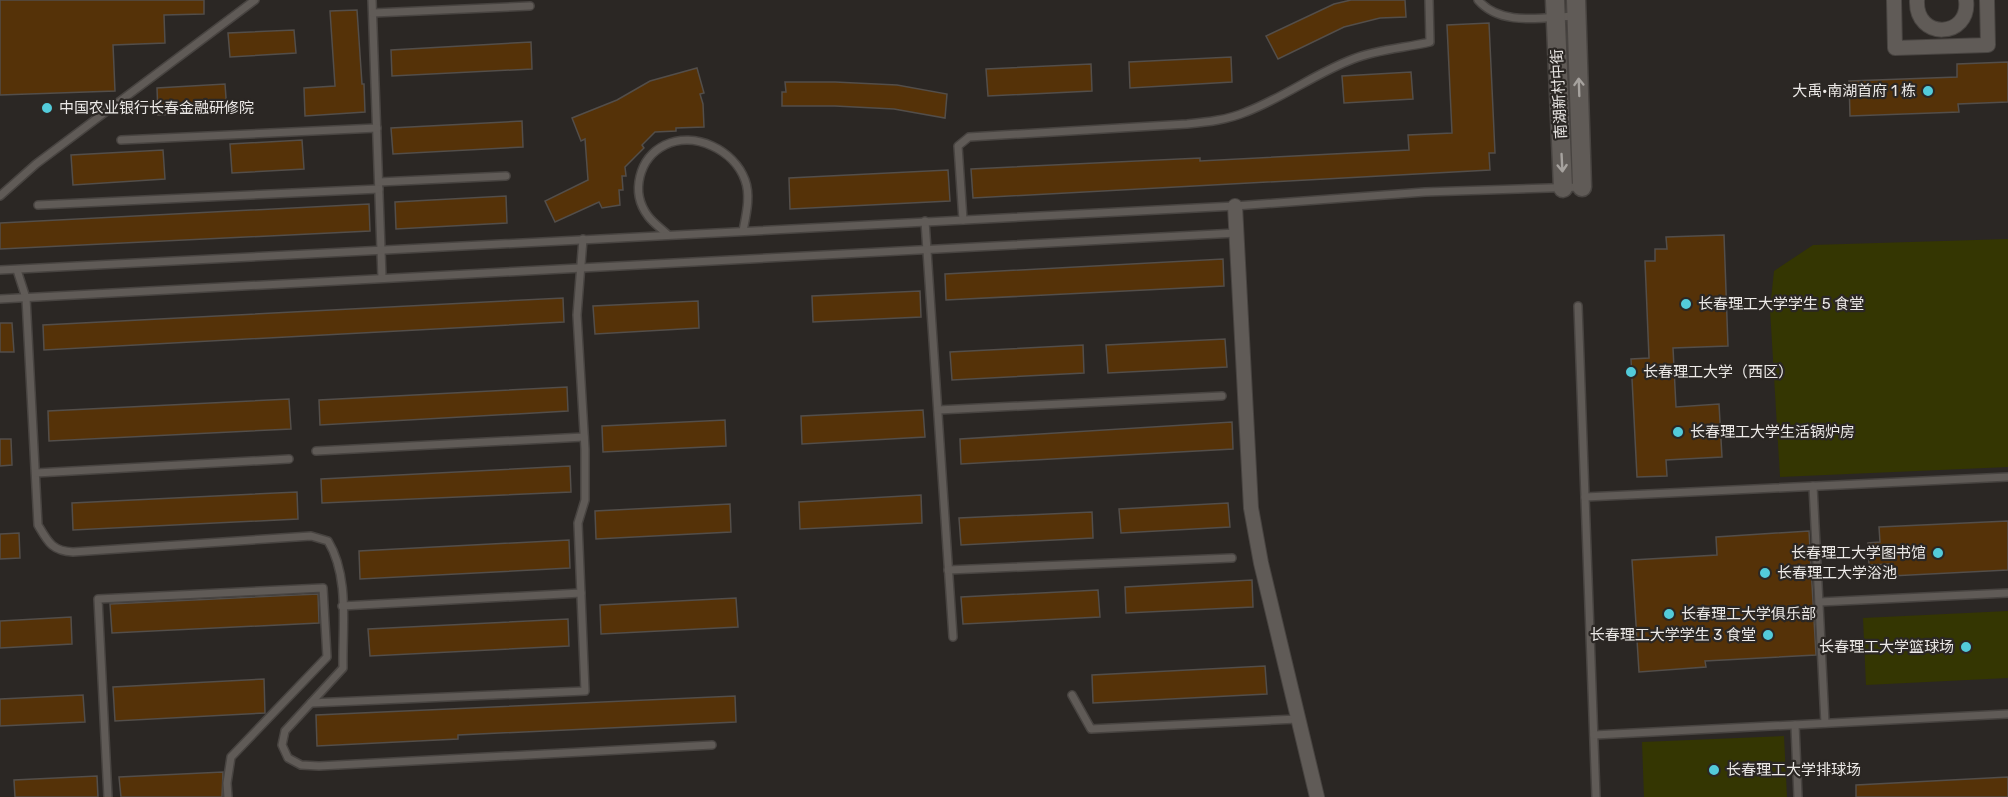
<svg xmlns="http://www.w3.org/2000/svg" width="2008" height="797" font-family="Rubik,'Noto Sans SC',sans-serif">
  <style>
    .green { fill: #343602 }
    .building { fill: #553208; stroke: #534e4a; stroke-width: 1.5 }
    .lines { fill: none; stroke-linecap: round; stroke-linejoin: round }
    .service-casing { stroke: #484441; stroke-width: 10 }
    .minor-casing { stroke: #484441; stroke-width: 16 }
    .tertiary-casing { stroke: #484441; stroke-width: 21 }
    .service { stroke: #605b57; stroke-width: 7 }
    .minor { stroke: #605b57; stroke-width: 14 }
    .tertiary { stroke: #605b57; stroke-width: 18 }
    .oneway { stroke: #a6a29e }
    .poi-dot { fill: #53cbda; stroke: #2b2724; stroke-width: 2 }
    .labels { text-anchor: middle; stroke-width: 4.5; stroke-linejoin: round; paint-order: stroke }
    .poi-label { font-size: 15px; fill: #ebe8e6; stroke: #2b2724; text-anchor: start }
    .street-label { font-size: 15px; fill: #ebe8e6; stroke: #2b2724 }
  </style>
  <rect width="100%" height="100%" fill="#2b2724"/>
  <g class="green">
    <path d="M2008,239V467L1780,477L1770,309L1774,271L1813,245Z"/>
    <path d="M2008,611V678L1866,685L1863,618Z"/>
    <path d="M1784,736L1787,797H1644L1642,742Z"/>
  </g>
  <g class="building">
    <path d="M0,0H204V14L164,15L165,43L113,45L115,91L0,95Z"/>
    <path d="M1351,0H1405L1406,17L1380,18L1344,27L1278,59L1266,36L1334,4Z"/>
    <path d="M357,10L362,84H364L365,112L305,116L304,88L335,86L330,11Z"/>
    <path d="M1489,23L1495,153H1489L1490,170L973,198L971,169L1200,158V161L1409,150L1408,135L1452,133L1447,25Z"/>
    <path d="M294,30L296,53L230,57L228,33Z"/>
    <path d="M531,42L532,69L392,76L391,50Z"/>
    <path d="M1231,57L1232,82L1130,88L1129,62Z"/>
    <path d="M2008,62V102L1958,104L1959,112L1850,116L1849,81L1957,77V64Z"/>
    <path d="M1091,64L1092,91L988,96L986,69Z"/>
    <path d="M697,68L704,93L700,94L703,104L704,127L676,128V131L655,132L642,145L644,148L625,167L626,176H622L623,190H619L620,205L602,208L599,202L555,222L545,201L588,180L585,139L581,141L572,118L617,100L650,81Z"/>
    <path d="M1411,72L1413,99L1344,103L1342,76Z"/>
    <path d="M785,82H835L897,85L947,94L945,118L894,109L835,106H782V92H786Z"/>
    <path d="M225,84L227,112L158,115L157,88Z"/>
    <path d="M522,121L523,147L393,154L391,128Z"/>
    <path d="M302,140L304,169L232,173L230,144Z"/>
    <path d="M163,150L165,179L73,185L71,155Z"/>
    <path d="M948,170L950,201L790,209L789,178Z"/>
    <path d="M506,196L507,223L396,229L395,202Z"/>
    <path d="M369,204L370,231L0,249V223Z"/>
    <path d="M1724,235L1728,346L1673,348L1676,407L1719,404L1722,457L1666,460L1667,476L1637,477L1631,359L1649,358L1645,261H1655V249H1667L1666,237Z"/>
    <path d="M1223,259L1224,286L946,300L945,274Z"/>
    <path d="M920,291L921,317L813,322L812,296Z"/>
    <path d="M563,298L564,322L44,350L43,325Z"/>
    <path d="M698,301L699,328L595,334L593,306Z"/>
    <path d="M0,323H12L14,352H0Z"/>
    <path d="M1225,339L1227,367L1108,373L1106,345Z"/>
    <path d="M1083,345L1084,373L952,380L950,352Z"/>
    <path d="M567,387L568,411L320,425L319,400Z"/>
    <path d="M289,399L291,429L49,441L48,411Z"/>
    <path d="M923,410L925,437L802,444L801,416Z"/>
    <path d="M725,420L726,446L603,452L602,426Z"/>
    <path d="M1232,422L1233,449L961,464L960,439Z"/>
    <path d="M0,439H11L12,465L0,466Z"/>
    <path d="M570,466L571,492L322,503L321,479Z"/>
    <path d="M297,492L298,519L73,530L72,503Z"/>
    <path d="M921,495L922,523L800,529L799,502Z"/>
    <path d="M1228,503L1230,527L1121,533L1119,509Z"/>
    <path d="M730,504L731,532L596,539L595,511Z"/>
    <path d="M1092,512L1093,538L961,545L959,518Z"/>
    <path d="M2008,521V570L1891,576L1890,564L1869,565L1868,543L1880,542L1879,527Z"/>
    <path d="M1809,531L1816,655L1705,661L1706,667L1639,672L1632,560L1717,555L1716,537Z"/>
    <path d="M19,533L20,558L0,559V534Z"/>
    <path d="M569,540L570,568L360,579L359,551Z"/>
    <path d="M1252,580L1253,607L1126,613L1125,587Z"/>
    <path d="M1098,590L1100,617L963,624L961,597Z"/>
    <path d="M318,594L319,623L112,633L110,604Z"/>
    <path d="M736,598L738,627L601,634L600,605Z"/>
    <path d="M71,617L72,644L0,648V621Z"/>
    <path d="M568,619L569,646L370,656L368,629Z"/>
    <path d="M1265,666L1267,694L1093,703L1092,675Z"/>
    <path d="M264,679L265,713L115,721L113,687Z"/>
    <path d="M83,695L85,722L0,726V699Z"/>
    <path d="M735,696L736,722L458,735V739L317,746L316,715Z"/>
    <path d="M223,772L222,797H121L119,777Z"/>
    <path d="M97,776L98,797H15L14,780Z"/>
    <path d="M2008,777V797H1856V785Z"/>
  </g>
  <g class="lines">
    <g class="service-casing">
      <g id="service">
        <path d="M372,0L382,278"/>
        <path d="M1478,0C1501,27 1543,17 1575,16"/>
        <path d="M373,13L530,6"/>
        <path d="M121,140L377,128"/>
        <path d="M379,182L506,176"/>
        <path d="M0,196L36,164L255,0"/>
        <path d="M38,205L379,189"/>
        <path d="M963,220L958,146L969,137L1187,124C1207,122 1227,120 1246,112C1283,98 1316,73 1353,59C1378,49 1405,48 1430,42L1429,0"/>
        <path d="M925,221L953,637"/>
        <path d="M668,235C662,229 653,223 648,216C630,192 639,158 665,145C695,131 734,150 745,180C751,196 746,215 743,231"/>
        <path d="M0,270L1235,206L1425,192L1582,187"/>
        <path d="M17,270L26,298L38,525C48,542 52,551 73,552L311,536L328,541C350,577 342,628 343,668L285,731L282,745L288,758L301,765L319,766L712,745"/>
        <path d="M0,299L1236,233"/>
        <path d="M1578,306L1596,797"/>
        <path d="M938,410L1222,396"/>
        <path d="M316,451L584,437"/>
        <path d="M36,473L289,459"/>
        <path d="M1813,486L1825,723"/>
        <path d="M1585,497L2008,477"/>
        <path d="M948,570L1232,558"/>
        <path d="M1819,602L2008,593"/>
        <path d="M342,606L581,593"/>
        <path d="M1072,695L1091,729L1298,719"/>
        <path d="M311,703L585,691L578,523L585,500V449L577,315L583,239"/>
        <path d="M1795,725L1798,797"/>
        <path d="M1594,735L2008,714"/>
        <path d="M108,797L98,599L323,588L327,657L231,757L227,783L228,797"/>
      </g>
    </g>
    <g class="minor-casing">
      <g id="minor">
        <path d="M1894,0L1895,48L1988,45L1987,0"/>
        <path d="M1917,0C1915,41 1971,38 1966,0"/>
        <path d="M1235,206L1251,508L1261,563L1317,797"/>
      </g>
    </g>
    <g class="tertiary-casing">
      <g id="tertiary">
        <path d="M1555,0L1563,188"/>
        <path d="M1576,0L1582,187"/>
      </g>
    </g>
    <use href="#service" class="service"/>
    <use href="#minor" class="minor"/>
    <use href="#tertiary" class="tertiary"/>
  </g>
  <defs><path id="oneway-shaft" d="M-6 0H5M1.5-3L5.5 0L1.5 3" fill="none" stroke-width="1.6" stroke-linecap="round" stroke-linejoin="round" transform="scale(1.5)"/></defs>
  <g class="oneway">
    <use href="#oneway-shaft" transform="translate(1579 87) rotate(-92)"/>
    <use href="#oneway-shaft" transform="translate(1562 163) rotate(87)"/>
  </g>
  <g class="poi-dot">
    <circle cx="1928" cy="91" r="6"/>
    <circle cx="47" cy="108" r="6"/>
    <circle cx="1686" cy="304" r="6"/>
    <circle cx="1631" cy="372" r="6"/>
    <circle cx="1678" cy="432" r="6"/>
    <circle cx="1938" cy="553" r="6"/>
    <circle cx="1765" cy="573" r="6"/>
    <circle cx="1669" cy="614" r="6"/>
    <circle cx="1768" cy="635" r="6"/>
    <circle cx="1966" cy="647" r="6"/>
    <circle cx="1714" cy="770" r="6"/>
  </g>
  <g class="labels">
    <g class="poi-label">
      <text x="1916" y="96" text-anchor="end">大禹·南湖首府 1 栋</text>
      <text x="59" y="113">中国农业银行长春金融研修院</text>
      <text x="1698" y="309">长春理工大学学生 5 食堂</text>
      <text x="1643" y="377">长春理工大学（西区）</text>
      <text x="1690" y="437">长春理工大学生活锅炉房</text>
      <text x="1926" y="558" text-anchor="end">长春理工大学图书馆</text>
      <text x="1777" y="578">长春理工大学浴池</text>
      <text x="1681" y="619">长春理工大学俱乐部</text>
      <text x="1756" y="640" text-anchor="end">长春理工大学学生 3 食堂</text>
      <text x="1954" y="652" text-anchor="end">长春理工大学篮球场</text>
      <text x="1726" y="775">长春理工大学排球场</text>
    </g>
    <g class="street-label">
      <text transform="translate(1559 94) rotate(-93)" y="5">南湖新村中街</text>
    </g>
  </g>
</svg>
